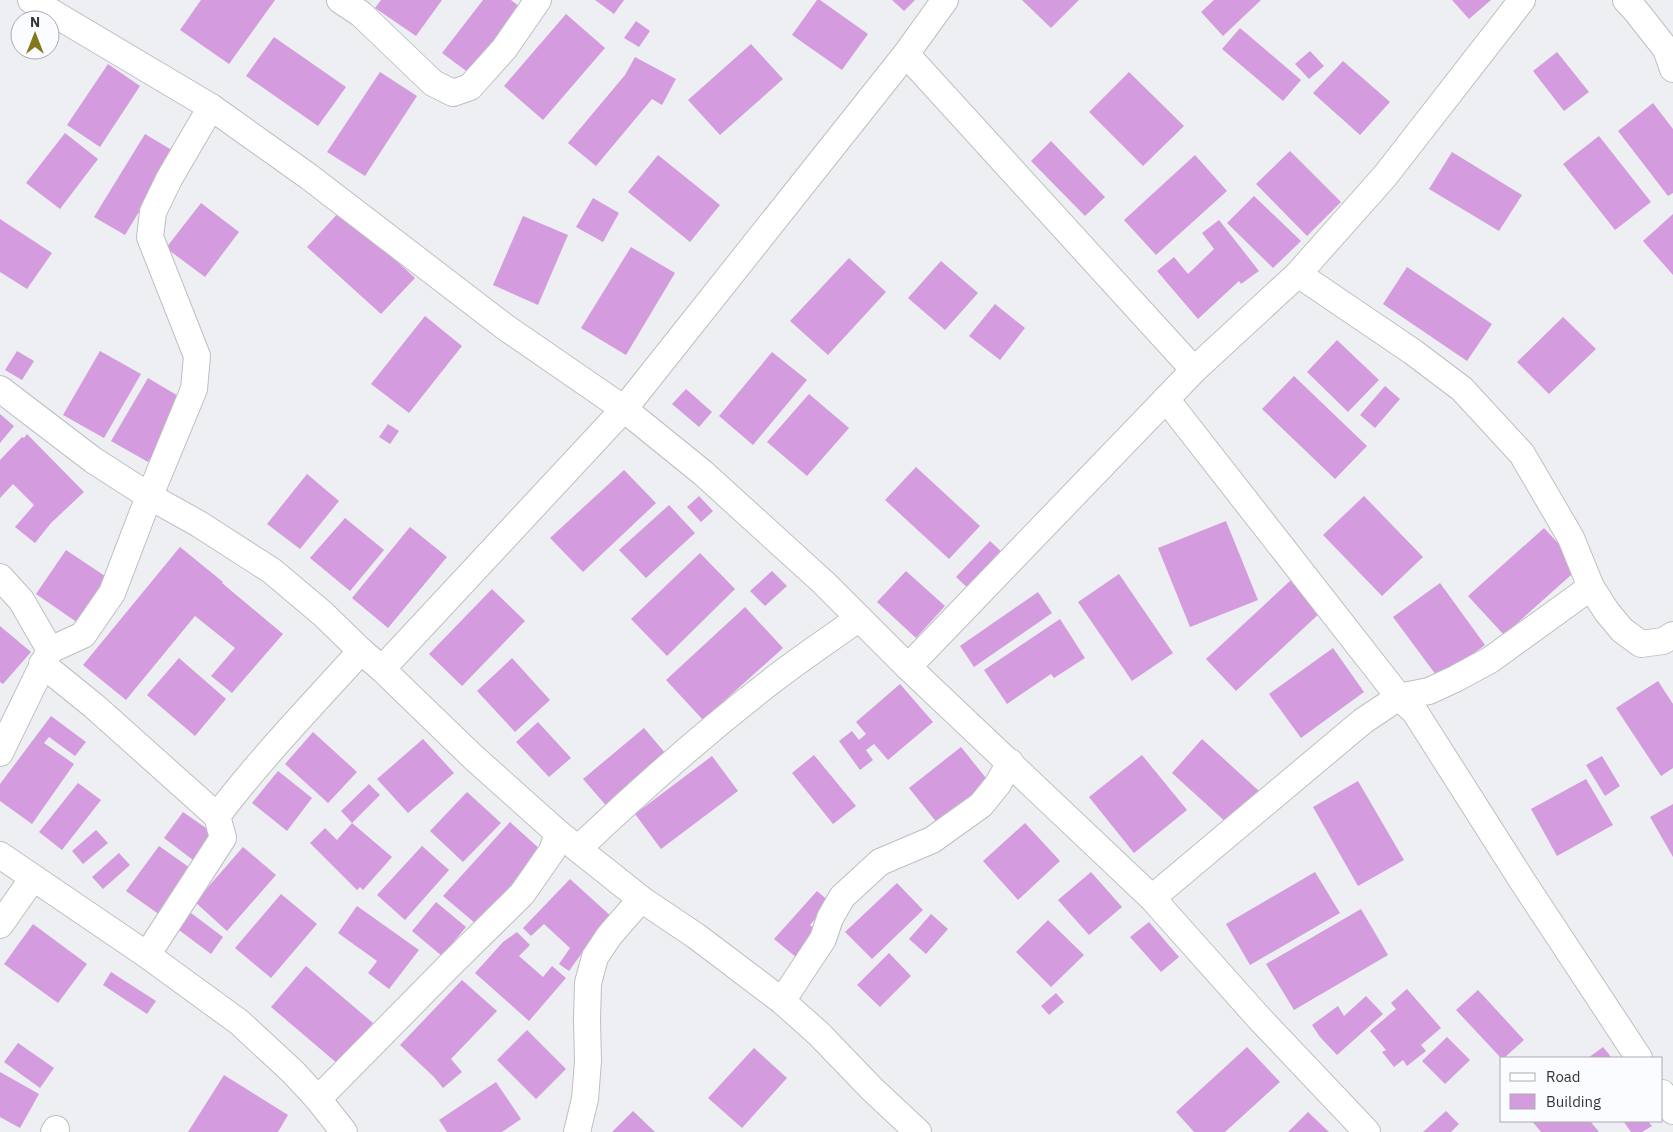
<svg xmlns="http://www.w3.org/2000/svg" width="1673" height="1132" font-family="'IBM Plex Sans',sans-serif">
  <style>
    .building { fill: #d49cde }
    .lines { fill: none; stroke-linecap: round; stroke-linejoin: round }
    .minor-casing { stroke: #bdbfc3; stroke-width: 28 }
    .minor { stroke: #fff; stroke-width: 26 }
  </style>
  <rect width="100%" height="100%" fill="#edeff2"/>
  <g class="building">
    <path d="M201,0H275L229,64L180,30Z"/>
    <path d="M381,0H442L416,36L375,8Z"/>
    <path d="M483,0H511L524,10L473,76L442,53Z"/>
    <path d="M595,0H624L614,14Z"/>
    <path d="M817,0H820L868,34L842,70L792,35Z"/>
    <path d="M892,0H915L904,11Z"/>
    <path d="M1022,0H1079L1051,28Z"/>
    <path d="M1214,0H1261L1223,36L1201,12Z"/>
    <path d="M1452,0H1491L1469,19Z"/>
    <path d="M566,14L605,48L543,120L504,86Z"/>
    <path d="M636,21L650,31L639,47L624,38Z"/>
    <path d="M1240,28L1301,80L1283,101L1222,49Z"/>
    <path d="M274,37L346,87L318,126L246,76Z"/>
    <path d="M751,44L783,79L720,135L688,100Z"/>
    <path d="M1310,51L1324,66L1309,79L1295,64Z"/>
    <path d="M1557,52L1589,92L1564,111L1533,71Z"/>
    <path d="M635,57L676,79L662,105L652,99L596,166L568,143L625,75Z"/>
    <path d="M1343,61L1390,102L1360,135L1313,93Z"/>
    <path d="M108,64L140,86L100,147L67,125Z"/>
    <path d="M380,72L417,96L365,176L327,152Z"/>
    <path d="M1129,72L1184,126L1143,166L1089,112Z"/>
    <path d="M1653,103L1673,129V193L1668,196L1618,131Z"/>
    <path d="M65,133L98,159L60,209L26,183Z"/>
    <path d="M145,134L175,152L125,235L94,217Z"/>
    <path d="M1599,136L1651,202L1615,230L1563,164Z"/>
    <path d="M1051,141L1105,197L1085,216L1031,161Z"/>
    <path d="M1290,151L1341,202L1307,236L1256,184Z"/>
    <path d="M1452,152L1522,195L1499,231L1429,189Z"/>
    <path d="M658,155L720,205L690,242L628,192Z"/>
    <path d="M1195,155L1227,191L1156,255L1124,220Z"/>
    <path d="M1254,196L1301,241L1273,268L1227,223Z"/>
    <path d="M593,198L619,213L603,242L576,227Z"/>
    <path d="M201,203L239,232L205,277L166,248Z"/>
    <path d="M341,210L415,278L381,314L307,247Z"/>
    <path d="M1673,214V275L1643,241Z"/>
    <path d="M523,216L568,235L538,305L493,285Z"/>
    <path d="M0,219L52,253L27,289L0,272Z"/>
    <path d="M1219,220L1259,271L1241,284L1239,281L1198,319L1157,271L1174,257L1188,274L1214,249L1202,233Z"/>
    <path d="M631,247L675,273L626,355L581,328Z"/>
    <path d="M849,258L886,292L828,355L790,321Z"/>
    <path d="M941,261L978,293L945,330L908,298Z"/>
    <path d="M1407,267L1492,324L1467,361L1383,304Z"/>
    <path d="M995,304L1025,328L1000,360L969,336Z"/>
    <path d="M425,316L462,346L409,413L371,384Z"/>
    <path d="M1563,317L1596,349L1549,394L1517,362Z"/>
    <path d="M1337,340L1379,380L1348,412L1307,372Z"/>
    <path d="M17,351L34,361L22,380L5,370Z"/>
    <path d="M100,351L141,374L104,438L63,415Z"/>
    <path d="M772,352L807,380L753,445L719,416Z"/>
    <path d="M1294,376L1367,446L1335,479L1262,409Z"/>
    <path d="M148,378L185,400L148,462L111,441Z"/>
    <path d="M1385,386L1400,399L1375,428L1360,415Z"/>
    <path d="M686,389L712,412L699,427L672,404Z"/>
    <path d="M809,394L849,428L807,476L767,442Z"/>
    <path d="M0,414L14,426L0,443Z"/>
    <path d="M388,424L399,431L390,444L379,437Z"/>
    <path d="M27,434L84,492L51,523L35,543L15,527L34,505L13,484L0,498V460L22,437L24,438Z"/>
    <path d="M916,467L980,526L949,559L885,500Z"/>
    <path d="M624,470L656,503L583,572L550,538Z"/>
    <path d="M307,474L339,501L300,549L267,524Z"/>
    <path d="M699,496L713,511L701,522L687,507Z"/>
    <path d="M1364,496L1423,557L1382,596L1323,535Z"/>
    <path d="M669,505L695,533L646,578L619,550Z"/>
    <path d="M345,518L384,550L350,591L310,558Z"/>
    <path d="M1226,521L1258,600L1190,627L1158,548Z"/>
    <path d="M410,527L447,557L388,628L352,598Z"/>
    <path d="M1544,528L1580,567L1504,635L1468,596Z"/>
    <path d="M990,541L1005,555L971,591L956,577Z"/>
    <path d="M180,547L223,582L222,583L283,634L232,693L211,676L235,648L195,616L126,700L83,665Z"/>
    <path d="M66,550L108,578L78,623L36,594Z"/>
    <path d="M700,553L735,589L667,656L631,619Z"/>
    <path d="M772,571L787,586L765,606L750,591Z"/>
    <path d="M906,571L945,606L916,638L877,602Z"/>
    <path d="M1119,574L1173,653L1132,681L1078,602Z"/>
    <path d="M1291,580L1321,612L1236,691L1206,659Z"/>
    <path d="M1440,583L1485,645L1439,679L1393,617Z"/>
    <path d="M492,589L525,621L462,686L429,654Z"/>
    <path d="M1038,592L1052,613L974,667L960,646Z"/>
    <path d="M745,607L783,648L703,720L666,680Z"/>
    <path d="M1060,619L1085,658L1054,678L1051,674L1007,704L984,670Z"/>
    <path d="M0,626L31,652L3,684L0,682Z"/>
    <path d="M1333,648L1364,692L1301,738L1269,694Z"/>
    <path d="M179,658L226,699L195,736L147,695Z"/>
    <path d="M512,658L550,700L515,732L477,691Z"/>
    <path d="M1658,681L1673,704V768L1661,776L1616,708Z"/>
    <path d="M900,684L933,722L888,760L874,744L866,750L873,760L860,770L839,741L852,731L859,740L866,734L856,722Z"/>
    <path d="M51,716L86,742L75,756L49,737L44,743L74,764L32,824L0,801V784Z"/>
    <path d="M538,722L571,758L549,777L516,742Z"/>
    <path d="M644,728L671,760L610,810L583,779Z"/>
    <path d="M313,732L357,772L328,803L285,764Z"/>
    <path d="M423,739L454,773L408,813L377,779Z"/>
    <path d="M1202,739L1259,791L1228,824L1172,773Z"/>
    <path d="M961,747L990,783L938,824L909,788Z"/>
    <path d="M814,755L856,806L833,824L792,773Z"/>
    <path d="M1142,755L1187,810L1134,853L1089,797Z"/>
    <path d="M712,756L738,791L661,849L635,814Z"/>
    <path d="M1602,756L1620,786L1605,796L1586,765Z"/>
    <path d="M278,771L312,798L287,831L252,803Z"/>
    <path d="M1586,779L1613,825L1557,856L1531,809Z"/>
    <path d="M1358,781L1404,860L1358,886L1313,807Z"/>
    <path d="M78,783L101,800L62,850L39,832Z"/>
    <path d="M369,784L380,795L352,823L341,811Z"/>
    <path d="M467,792L501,823L463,862L430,831Z"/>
    <path d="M1673,804V857L1650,817Z"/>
    <path d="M183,812L213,833L193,860L164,838Z"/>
    <path d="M510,822L542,851L476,924L443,896Z"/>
    <path d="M352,823L392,857L363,890L360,887L357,890L310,843L325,828L337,840Z"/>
    <path d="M1025,823L1060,861L1018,900L983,861Z"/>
    <path d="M96,830L108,843L83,864L72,851Z"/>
    <path d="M159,846L193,870L160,915L126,891Z"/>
    <path d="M422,846L449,870L405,920L377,895Z"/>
    <path d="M243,847L276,875L227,931L195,902Z"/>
    <path d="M119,853L130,865L103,889L92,877Z"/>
    <path d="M1091,872L1122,907L1089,935L1058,900Z"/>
    <path d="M1315,872L1340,913L1250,965L1226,924Z"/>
    <path d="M570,879L613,918L584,950L569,971L559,964L570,948L544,924L531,936L523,928Z"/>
    <path d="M897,883L923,910L872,959L845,932Z"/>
    <path d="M817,891L830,902L810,925L818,932L797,958L774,939Z"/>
    <path d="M281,894L317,924L271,978L235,948Z"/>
    <path d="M436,902L466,927L442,956L412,931Z"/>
    <path d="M357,906L419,950L389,989L368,973L377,961L338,933Z"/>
    <path d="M1361,909L1388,955L1294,1010L1266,964Z"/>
    <path d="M191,913L223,937L211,954L179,930Z"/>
    <path d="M931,914L948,929L926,954L909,939Z"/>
    <path d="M1048,920L1084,955L1051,987L1016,952Z"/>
    <path d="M1149,922L1179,957L1161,972L1130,937Z"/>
    <path d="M33,924L87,964L58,1003L4,964Z"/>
    <path d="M517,932L530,945L519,956L543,977L552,966L566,978L529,1021L475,973L503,942Z"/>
    <path d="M889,953L911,976L880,1007L857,985Z"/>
    <path d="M306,966L373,1023L338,1064L271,1007Z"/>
    <path d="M111,972L156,1001L147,1014L103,985Z"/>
    <path d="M462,980L497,1011L451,1059L462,1072L443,1088L434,1077L400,1045Z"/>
    <path d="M1407,989L1441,1028L1421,1045L1426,1051L1407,1066L1403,1060L1394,1067L1382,1052L1386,1050L1370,1031L1396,1009L1391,1003Z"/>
    <path d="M1478,990L1524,1040L1504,1058H1501L1456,1010Z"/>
    <path d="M1056,993L1064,1002L1049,1015L1041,1006Z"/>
    <path d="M1366,996L1383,1014L1337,1055L1320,1037L1312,1025L1338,1006L1344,1016Z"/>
    <path d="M527,1030L566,1069L536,1099L497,1060Z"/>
    <path d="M1447,1037L1470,1060L1445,1084L1422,1061Z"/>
    <path d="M18,1043L54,1068L40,1088L4,1062Z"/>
    <path d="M1247,1047L1280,1082L1225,1132H1194L1176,1112Z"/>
    <path d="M1603,1047L1612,1058H1588Z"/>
    <path d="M754,1048L787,1078L742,1128L708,1098Z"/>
    <path d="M0,1072L39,1094L20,1128L0,1117Z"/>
    <path d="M224,1075L288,1115L278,1132H188Z"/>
    <path d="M496,1082L521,1119L502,1132H447L439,1120Z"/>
    <path d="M633,1111L655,1132H612Z"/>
    <path d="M1446,1111L1459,1124L1451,1132H1423Z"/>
    <path d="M1308,1112L1329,1132H1288Z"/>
    <path d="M1532,1121H1590L1599,1132H1541Z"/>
    <path d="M1626,1121H1648L1652,1126L1642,1132H1631L1624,1122Z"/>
  </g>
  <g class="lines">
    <g class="minor-casing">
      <g id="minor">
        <path d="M31,0L211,107L308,176L505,327L624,409L703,473L824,583L908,667L1152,898L1259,1018L1367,1132"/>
        <path d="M340,0L361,14L433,83L453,93L470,87L504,49L538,0"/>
        <path d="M1626,0L1636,11L1666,49L1673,69"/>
        <path d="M906,54L1194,370"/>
        <path d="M1298,274L1413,352L1462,389L1522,454L1571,538L1591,587L1607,612L1622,630L1641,644L1663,641L1673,635"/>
        <path d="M0,389L93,460L149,496L199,524L272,571L323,614L361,651L382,669L472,756L558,833L641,899L696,936L782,1001L819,1034L872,1089L918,1132"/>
        <path d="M1166,399L1399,697L1415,712L1523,882L1639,1058"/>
        <path d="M0,577L21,600L50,650"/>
        <path d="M42,664L94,706L217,816L223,838L147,955"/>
        <path d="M908,667L1194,370L1298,274L1385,176L1522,0"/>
        <path d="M382,669L624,409L906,54L945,0"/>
        <path d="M0,753L50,650L83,635L112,593L143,512L194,389L197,356L150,237L153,212L169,179L211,107"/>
        <path d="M217,816C261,758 312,705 361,651"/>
        <path d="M579,848C640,790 703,734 769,683C798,660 829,640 859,618"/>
        <path d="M0,855L147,955L239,1022L293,1072L318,1099L344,1132"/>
        <path d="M1152,898L1363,721L1399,697L1429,691L1455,679L1490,660L1591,587"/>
        <path d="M0,925L33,878"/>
        <path d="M782,1001L823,939L830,918L842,897L880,862L932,840L981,805L998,784L1010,762"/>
        <path d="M1662,1093L1673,1111"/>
        <path d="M318,1099L449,966L522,894L552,851L558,833"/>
        <path d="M54,1132L56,1129"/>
        <path d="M577,1132L585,1099L588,1061L587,1020L588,983L595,957L609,936L641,899"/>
      </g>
    </g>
    <use href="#minor" class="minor"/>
  </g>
  <rect x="1500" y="1057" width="162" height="65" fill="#fafcff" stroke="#abacaf"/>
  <rect x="1510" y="1073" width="25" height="8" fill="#ffffff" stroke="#abacaf"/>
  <text x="1546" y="1082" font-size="15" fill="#353537">Road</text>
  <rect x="1510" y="1094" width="25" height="15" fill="#d49cde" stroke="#abacaf"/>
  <text x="1546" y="1107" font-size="15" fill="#353537">Building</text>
  <g transform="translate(35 35)"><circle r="24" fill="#fafcff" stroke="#abacaf"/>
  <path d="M0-4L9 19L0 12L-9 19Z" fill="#82771b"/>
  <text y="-8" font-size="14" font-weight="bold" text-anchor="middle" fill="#353537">N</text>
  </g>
</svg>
